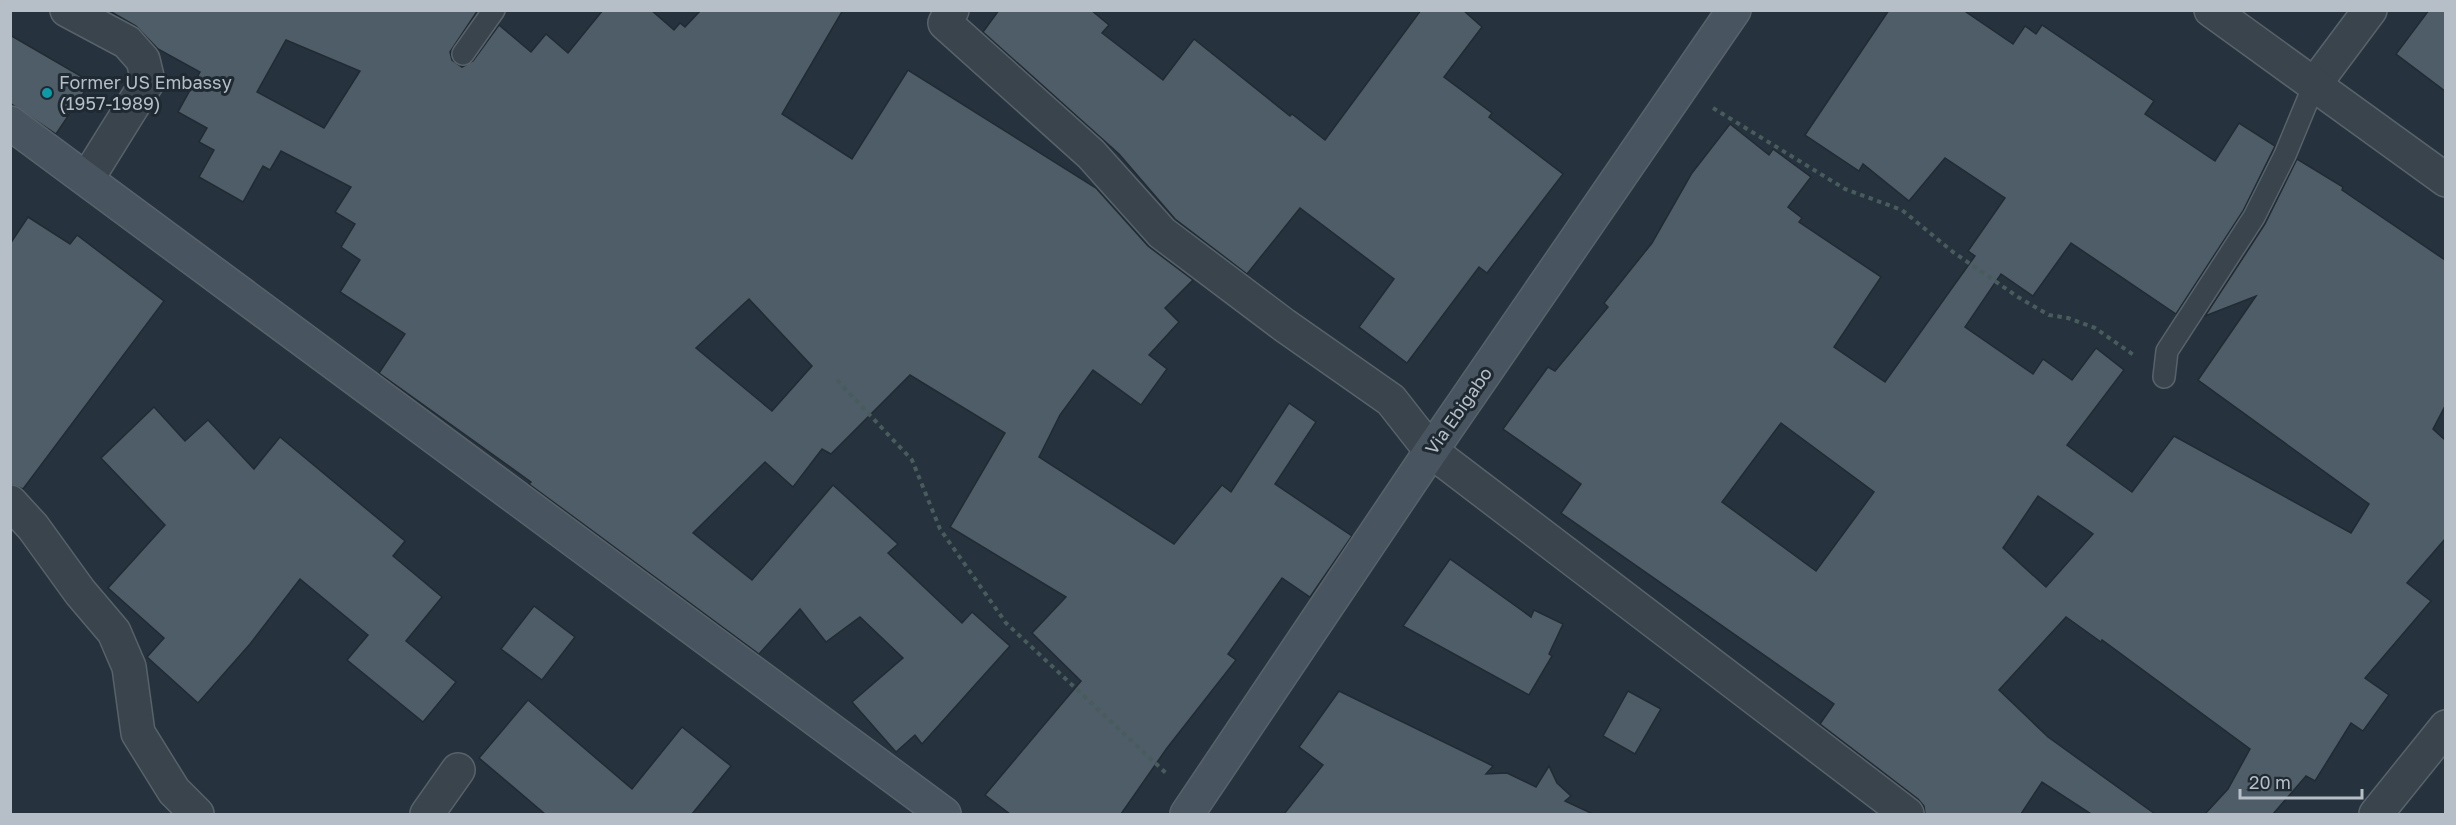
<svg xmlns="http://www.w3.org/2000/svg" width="2456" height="825" font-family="'Golos Text',sans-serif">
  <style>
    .building { fill: #4f5d68; stroke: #212b34; stroke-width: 1.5; fill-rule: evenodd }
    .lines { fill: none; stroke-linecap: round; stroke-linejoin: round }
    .service-casing { stroke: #58626b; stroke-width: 24 }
    .minor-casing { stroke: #58626b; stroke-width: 36 }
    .tertiary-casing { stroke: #58626b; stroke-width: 36 }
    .secondary-casing { stroke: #58626b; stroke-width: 36 }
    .path { stroke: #485c5c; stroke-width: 4; stroke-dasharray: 4.5 4.5; stroke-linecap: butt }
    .service { stroke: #3a444d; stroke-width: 21 }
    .minor { stroke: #3a444d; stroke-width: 33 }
    .tertiary { stroke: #3a444d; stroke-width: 33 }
    .secondary { stroke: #485460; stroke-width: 33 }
    .culture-dot { fill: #0f9aa8; stroke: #1f2932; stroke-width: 2 }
    .labels { text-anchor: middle; stroke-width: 6; stroke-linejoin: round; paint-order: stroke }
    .poi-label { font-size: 18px; fill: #b6bfc8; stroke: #1f2932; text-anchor: start }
    .street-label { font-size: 18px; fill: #b6bfc8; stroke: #1f2932 }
  </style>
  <rect width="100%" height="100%" fill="#26323d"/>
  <g class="building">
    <path d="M108,10H478L450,52L452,60L462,67L473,61L499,25L531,52L546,34L568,53L603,10H651L674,30L680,23L685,27L701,10H843L782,114L852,159L908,70L1096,188L1148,246L1193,280L1165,308L1179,322L1149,355L1167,369L1141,405L1093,370L1060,415L1039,457L1174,544L1222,485L1231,492L1289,403L1316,422L1275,484L1352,536L1310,597L1282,578L1228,654L1236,660L1167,748L1121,814H1010L985,795L1081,681L1032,633L1066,597L950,527L1005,433L910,375L831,454L822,449L793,487L765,462L693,533L752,580L833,485L898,544L888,553L962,623L972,612L1010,646L922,744L915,735L896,752L852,702L903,658L860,617L826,642L800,609L759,654L529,484L531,482L379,373L405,334L340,292L360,260L341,247L355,224L335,212L351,187L281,151L270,170L263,166L243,202L199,177L214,150L199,142L207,128L178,112L200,72L158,49L136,26ZM286,40L360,71L324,128L257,92ZM749,299L812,366L772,411L696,348Z"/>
    <path d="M999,10H1091L1109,25L1102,33L1163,80L1194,39L1290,116L1292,114L1325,140L1421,10H1463L1482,27L1444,77L1492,113L1489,117L1563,174L1487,273L1479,267L1407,363L1359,327L1394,279L1300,208L1247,274L1175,219L1119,154L983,32Z"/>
    <path d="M1889,10H1963L2013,44L2025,26L2036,34L2042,25L2154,101L2145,114L2215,161L2239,123L2275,146L2243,211L2176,314L2071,243L2033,296L2001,274L1965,327L2033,374L2043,359L2072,380L2096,348L2124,370L2067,445L2132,492L2174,436L2351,533L2369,504L2198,380L2256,296L2205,316L2265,224L2297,159L2343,187L2342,190L2445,260V406L2433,429L2445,440V539L2407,583L2431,601L2365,678L2389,695L2363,731L2351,723L2315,781L2306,776L2273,814H2205L2228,789L2250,749L2102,640L2101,642L2066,617L1999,690L2048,737L2155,814H2091L2042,782L2021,814H1925L1924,806L1918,799L1820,724L1834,704L1561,513L1581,484L1503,429L1548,367L1555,371L1608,307L1604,303L1652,243L1692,173L1730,124L1769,155L1773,149L1811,177L1788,207L1802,218L1799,222L1881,277L1834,347L1885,382L1975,256L1968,251L2005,198L1945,158L1909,201L1863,164L1859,171L1805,135ZM1781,423L1874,492L1816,571L1722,502ZM2038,496L2093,534L2046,587L2003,548Z"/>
    <path d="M2429,10H2445V91L2396,54Z"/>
    <path d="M10,35L91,82L56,134L10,103Z"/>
    <path d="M28,217L70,244L77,235L164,301L23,489L10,484V244Z"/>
    <path d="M154,407L185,441L208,420L254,469L280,437L405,541L393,556L442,597L406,641L456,682L423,722L347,660L368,635L300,579L250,644L198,703L147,657L164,638L108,588L165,525L101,458Z"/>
    <path d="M1450,559L1531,617L1534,610L1563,624L1549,654L1552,656L1529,695L1403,626Z"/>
    <path d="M534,606L575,637L542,680L501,649Z"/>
    <path d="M1339,691L1493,766L1486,774L1507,773L1536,787L1549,766L1557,783L1571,796L1565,801L1593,814H1284L1323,765L1299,747Z"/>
    <path d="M1628,691L1661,709L1635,754L1603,736Z"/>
    <path d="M528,700L632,789L682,727L731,766L692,814H545L479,758Z"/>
  </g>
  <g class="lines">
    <g class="service-casing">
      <g id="service">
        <path d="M463,54L494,10"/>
        <path d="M2164,377L2167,351L2254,217L2285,155L2314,85"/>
      </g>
    </g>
    <g class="minor-casing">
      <g id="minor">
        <path d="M67,10L127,42L143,60L148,81L87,179"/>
        <path d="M952,10L945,23L1091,154L1162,233L1284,325L1391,400L1431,451L1907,814"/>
        <path d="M2314,85L2370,10"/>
        <path d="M10,502L33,527L80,592L114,632L129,667L138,733L174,791L197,814"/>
        <path d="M427,814L458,770"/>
        <path d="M2376,814L2446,727"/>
      </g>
    </g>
    <g class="tertiary-casing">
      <path id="tertiary" d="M2211,10L2446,180"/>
    </g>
    <g class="secondary-casing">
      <g id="secondary">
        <path d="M10,123L944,814"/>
        <path d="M1187,814L1431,451L1734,10"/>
      </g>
    </g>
    <g class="path">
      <path d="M1713,108L1845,189L1902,210L1953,252L2018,297L2049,315L2068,318L2095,328L2135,356"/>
      <path d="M837,380L912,460L940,529L1006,623L1168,775"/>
    </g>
    <use href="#service" class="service"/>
    <use href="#minor" class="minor"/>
    <use href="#tertiary" class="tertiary"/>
    <use href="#secondary" class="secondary"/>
  </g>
  <circle class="culture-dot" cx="47" cy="93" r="6"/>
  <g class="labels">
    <g class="poi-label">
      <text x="59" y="89">Former US Embassy<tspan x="59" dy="21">(1957-1989)</tspan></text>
    </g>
    <g class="street-label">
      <text transform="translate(1459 411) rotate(-55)" y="6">Via Ebigabo</text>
    </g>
  </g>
  <rect width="2456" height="825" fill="none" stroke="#b6bfc8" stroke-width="24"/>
  <path d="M2240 789v9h122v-9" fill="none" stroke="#b6bfc8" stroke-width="3"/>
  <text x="2249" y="789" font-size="18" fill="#b6bfc8" stroke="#1f2932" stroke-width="4.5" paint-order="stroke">20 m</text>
</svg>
